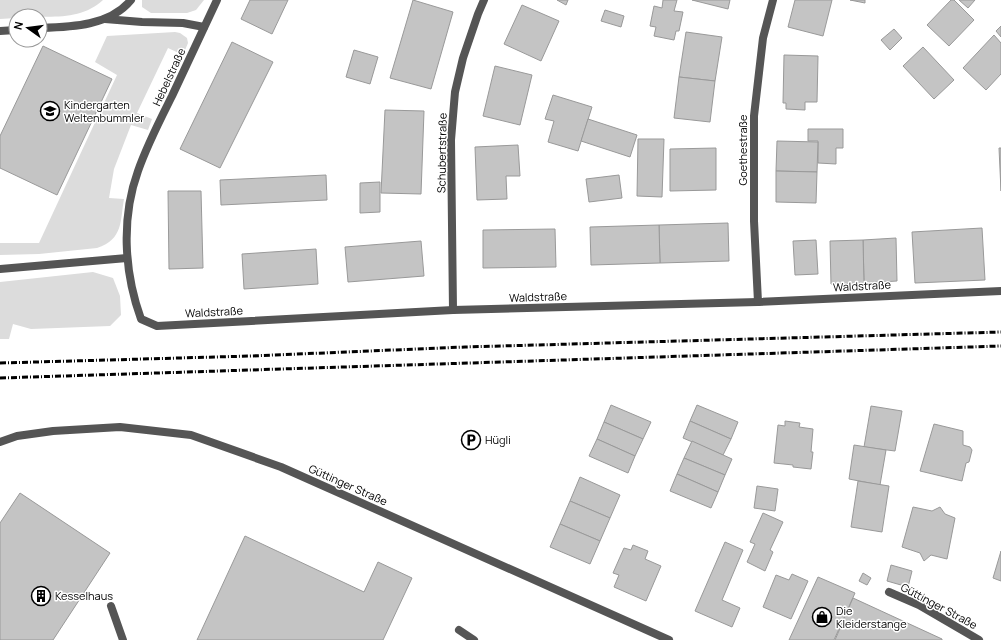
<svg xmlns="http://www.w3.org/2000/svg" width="1001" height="640" font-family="Manrope,sans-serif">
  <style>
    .green { fill: #dcdcdc }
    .building { fill: #c4c4c4; stroke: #999 }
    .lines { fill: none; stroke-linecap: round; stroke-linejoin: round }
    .lane { stroke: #555; stroke-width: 8 }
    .street { stroke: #555; stroke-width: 8 }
    .rail { stroke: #000; stroke-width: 3; stroke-dasharray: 6 2 1 2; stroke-linecap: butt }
    .labels { text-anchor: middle; stroke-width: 3; stroke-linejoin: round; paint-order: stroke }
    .street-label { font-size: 11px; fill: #000; stroke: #fff }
    .poi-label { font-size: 11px; fill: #000; stroke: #fff; text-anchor: start }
  </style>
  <rect width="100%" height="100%" fill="#fff"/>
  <g class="green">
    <path d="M0,0H103C80,22 44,16 16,16V18L0,19Z"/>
    <path d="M142,0H204L196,10L187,13H151L142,7Z"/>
    <path d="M175,32L180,33L187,38L188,43L183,55L168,48L137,113L152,119L148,130L131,125L114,169L109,198L124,199C120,220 124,239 97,248L39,254L0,255V243H39L117,75L95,62L107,36Z"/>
    <path d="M93,272L113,278L120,296L121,315L110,326L31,329L13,324L9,339H0V282Z"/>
  </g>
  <g class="building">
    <path d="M250,0H288L272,34L241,19Z"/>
    <path d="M413,0L453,12L431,89L390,78Z"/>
    <path d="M557,0H568L566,5Z"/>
    <path d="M663,0H677L674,11L683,12L679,31H676L674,40L654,36L656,27L650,26L654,6L662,8Z"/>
    <path d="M692,0H730L728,9Z"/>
    <path d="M795,0H832L823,36L788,27Z"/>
    <path d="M850,0H865V3Z"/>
    <path d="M951,0H954L974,20L949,46L927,25Z"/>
    <path d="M959,0H975L968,8Z"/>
    <path d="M522,5L559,21L541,61L504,44Z"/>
    <path d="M605,10L624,16L621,27L601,21Z"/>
    <path d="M1001,26V37L996,31Z"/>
    <path d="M894,29L902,38L890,50L881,40Z"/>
    <path d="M686,32L722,37L715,81L679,77Z"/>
    <path d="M994,35L1001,43V74L986,90L963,68Z"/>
    <path d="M232,42L273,62L220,168L180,149Z"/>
    <path d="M43,46L112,79L57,195L0,168V136Z"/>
    <path d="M923,47L954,80L934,99L903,66Z"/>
    <path d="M354,50L378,57L370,84L346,77Z"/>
    <path d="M784,55L818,56L817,102H805V110L786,109V103H783Z"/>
    <path d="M495,66L532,75L520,125L483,116Z"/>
    <path d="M679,77L715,81L710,122L674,118Z"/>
    <path d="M553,95L592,107L578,151L548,142L554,121L545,119Z"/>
    <path d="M385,110L424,111L421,194L381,193Z"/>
    <path d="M588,119L637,135L630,157L581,141Z"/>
    <path d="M808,129H843V148H836V164L818,163V141H808Z"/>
    <path d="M638,139H664L662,197L637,196Z"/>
    <path d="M777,141L818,142L817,172L776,171Z"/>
    <path d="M518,145L520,176H506L507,199L477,200L475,147Z"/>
    <path d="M716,148V190L670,191V149Z"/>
    <path d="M999,148H1001V191Z"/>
    <path d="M776,171L817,172L816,203L776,202Z"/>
    <path d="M326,175L327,200L221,205L220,180Z"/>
    <path d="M619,175L622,198L589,202L586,179Z"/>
    <path d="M380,182V212L360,213V183Z"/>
    <path d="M168,191H201L203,268L169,269Z"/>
    <path d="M728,223L729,261L660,263L659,225Z"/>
    <path d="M659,225L660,263L591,265L590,227Z"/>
    <path d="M982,228L985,280L915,283L912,232Z"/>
    <path d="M555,229L556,267L483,268V230Z"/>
    <path d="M896,238L897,281L864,283L863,240Z"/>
    <path d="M816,240L818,274L795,275L793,241Z"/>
    <path d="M863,240L864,283L831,284L830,241Z"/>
    <path d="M421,241L424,276L348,282L345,247Z"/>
    <path d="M316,249L318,284L244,289L242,254Z"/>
    <path d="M611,405L651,422L643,439L604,422Z"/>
    <path d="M697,405L738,422L731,439L690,421Z"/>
    <path d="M871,406L902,411L895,451L864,447Z"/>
    <path d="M690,421L731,439L723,455L683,438Z"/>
    <path d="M785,421L800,423L799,427L813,429L811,452H813L811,469L793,467V465L774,463L778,425L785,426Z"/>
    <path d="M604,422L643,439L635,456L597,439Z"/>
    <path d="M934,424L963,431V445L970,447L972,450L969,462L966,463L962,481L920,471Z"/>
    <path d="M597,439L635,456L628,473L589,456Z"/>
    <path d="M692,441L732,459L725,475L684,458Z"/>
    <path d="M854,445L886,450L880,485L849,479Z"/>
    <path d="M684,458L725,475L718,492L677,474Z"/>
    <path d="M677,474L718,492L711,508L670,491Z"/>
    <path d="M580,477L620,495L610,518L570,501Z"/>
    <path d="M858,481L889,486L882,532L851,527Z"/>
    <path d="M757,486L778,489L775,511L754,508Z"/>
    <path d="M20,493L110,553L53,640H0V523Z"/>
    <path d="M570,501L610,518L600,541L560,524Z"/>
    <path d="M913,507L932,511L940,507L945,514L955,518L947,559L931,555L924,561L920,553L902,547Z"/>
    <path d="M763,513L783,522L770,550L773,552L765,571L747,562L755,544L750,542Z"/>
    <path d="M560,524L600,541L590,564L550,547Z"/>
    <path d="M245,536L364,592L378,562L412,578L383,640H197Z"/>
    <path d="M725,542L743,550L722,600L740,608L732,627L695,611Z"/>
    <path d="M633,545L648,551L645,559L661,566L646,601L614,587L619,575L613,573L624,548L631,550Z"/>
    <path d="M1001,551V581L993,578Z"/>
    <path d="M891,565L912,571L908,587L887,581Z"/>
    <path d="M863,573L871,578L867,585L859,581Z"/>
    <path d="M792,574L808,581L791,619L763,607L776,575L789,580Z"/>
    <path d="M818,577L855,593L834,640H789Z"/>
    <path d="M853,598L942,639V640H835Z"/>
  </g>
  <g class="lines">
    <g class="lane">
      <path d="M105,19L142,22L183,23L204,27"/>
      <path d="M40,28C71,27 110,26 131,0"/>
      <path d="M0,31L16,30"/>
      <path d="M0,269L127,258"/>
      <path d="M111,606L123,640"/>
      <path d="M459,630L474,640"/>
    </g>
    <g class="street">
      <path d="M217,0C202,32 187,64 172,96C160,120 147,145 138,171C121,218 124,272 141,319L157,326L453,310L758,302L1001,291"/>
      <path d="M758,302L754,221V116L763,38L773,0"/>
      <path d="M453,310L451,140L455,92L463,58L478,14L484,0"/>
      <path d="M0,442L17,436L53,431L120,427L191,435L281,467L669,640"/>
      <path d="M889,592L919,605L979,640"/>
    </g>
    <g class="rail">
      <path d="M0,363L251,356L465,347L1001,332"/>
      <path d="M0,378L1001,346"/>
    </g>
  </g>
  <defs>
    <g id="school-ring" transform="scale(1)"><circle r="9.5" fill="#fff" stroke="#000" stroke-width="1.5"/><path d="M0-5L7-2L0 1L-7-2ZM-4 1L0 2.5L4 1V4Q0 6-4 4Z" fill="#000"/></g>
    <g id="parking-ring" transform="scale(1)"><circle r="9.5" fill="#fff" stroke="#000" stroke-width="1.5"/><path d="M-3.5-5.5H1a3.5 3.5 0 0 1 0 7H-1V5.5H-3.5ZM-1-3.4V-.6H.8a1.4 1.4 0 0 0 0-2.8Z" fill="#000"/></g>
    <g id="building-ring" transform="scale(1)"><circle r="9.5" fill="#fff" stroke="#000" stroke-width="1.5"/><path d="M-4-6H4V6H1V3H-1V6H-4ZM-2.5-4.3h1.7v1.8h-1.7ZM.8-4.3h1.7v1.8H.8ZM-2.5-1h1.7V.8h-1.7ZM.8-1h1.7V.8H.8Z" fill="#000"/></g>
    <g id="shop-ring" transform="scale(1)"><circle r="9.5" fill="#fff" stroke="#000" stroke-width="1.5"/><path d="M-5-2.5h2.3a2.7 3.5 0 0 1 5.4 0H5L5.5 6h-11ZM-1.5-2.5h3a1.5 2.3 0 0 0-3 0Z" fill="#000"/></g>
  </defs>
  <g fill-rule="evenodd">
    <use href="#school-ring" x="50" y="111"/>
    <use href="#parking-ring" x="471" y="440"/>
    <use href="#building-ring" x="41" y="596"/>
    <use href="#shop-ring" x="822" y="617"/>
  </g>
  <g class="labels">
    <g class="street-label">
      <text transform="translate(169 77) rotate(-65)" y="4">Hebelstraße</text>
      <text transform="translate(743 150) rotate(-90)" y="4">Goethestraße</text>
      <text transform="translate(442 153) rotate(-89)" y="4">Schubertstraße</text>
      <text transform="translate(862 286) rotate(-3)" y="4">Waldstraße</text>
      <text transform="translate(538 297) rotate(-2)" y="4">Waldstraße</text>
      <text transform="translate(214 312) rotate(-3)" y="4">Waldstraße</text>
      <text transform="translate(348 485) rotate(24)" y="4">Güttinger Straße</text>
      <text transform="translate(939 606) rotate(28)" y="4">Güttinger Straße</text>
    </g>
    <g class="poi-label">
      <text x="64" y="109">Kindergarten<tspan x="64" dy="13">Weltenbummler</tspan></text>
      <text x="485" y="444">Hügli</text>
      <text x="55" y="600">Kesselhaus</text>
      <text x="836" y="615">Die<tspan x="836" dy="13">Kleiderstange</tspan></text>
    </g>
  </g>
  <g transform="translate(28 28) rotate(284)"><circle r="19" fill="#ffffff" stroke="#999999"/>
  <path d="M0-3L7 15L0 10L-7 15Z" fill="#000000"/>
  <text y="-6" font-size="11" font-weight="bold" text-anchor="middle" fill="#000000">N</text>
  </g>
</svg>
